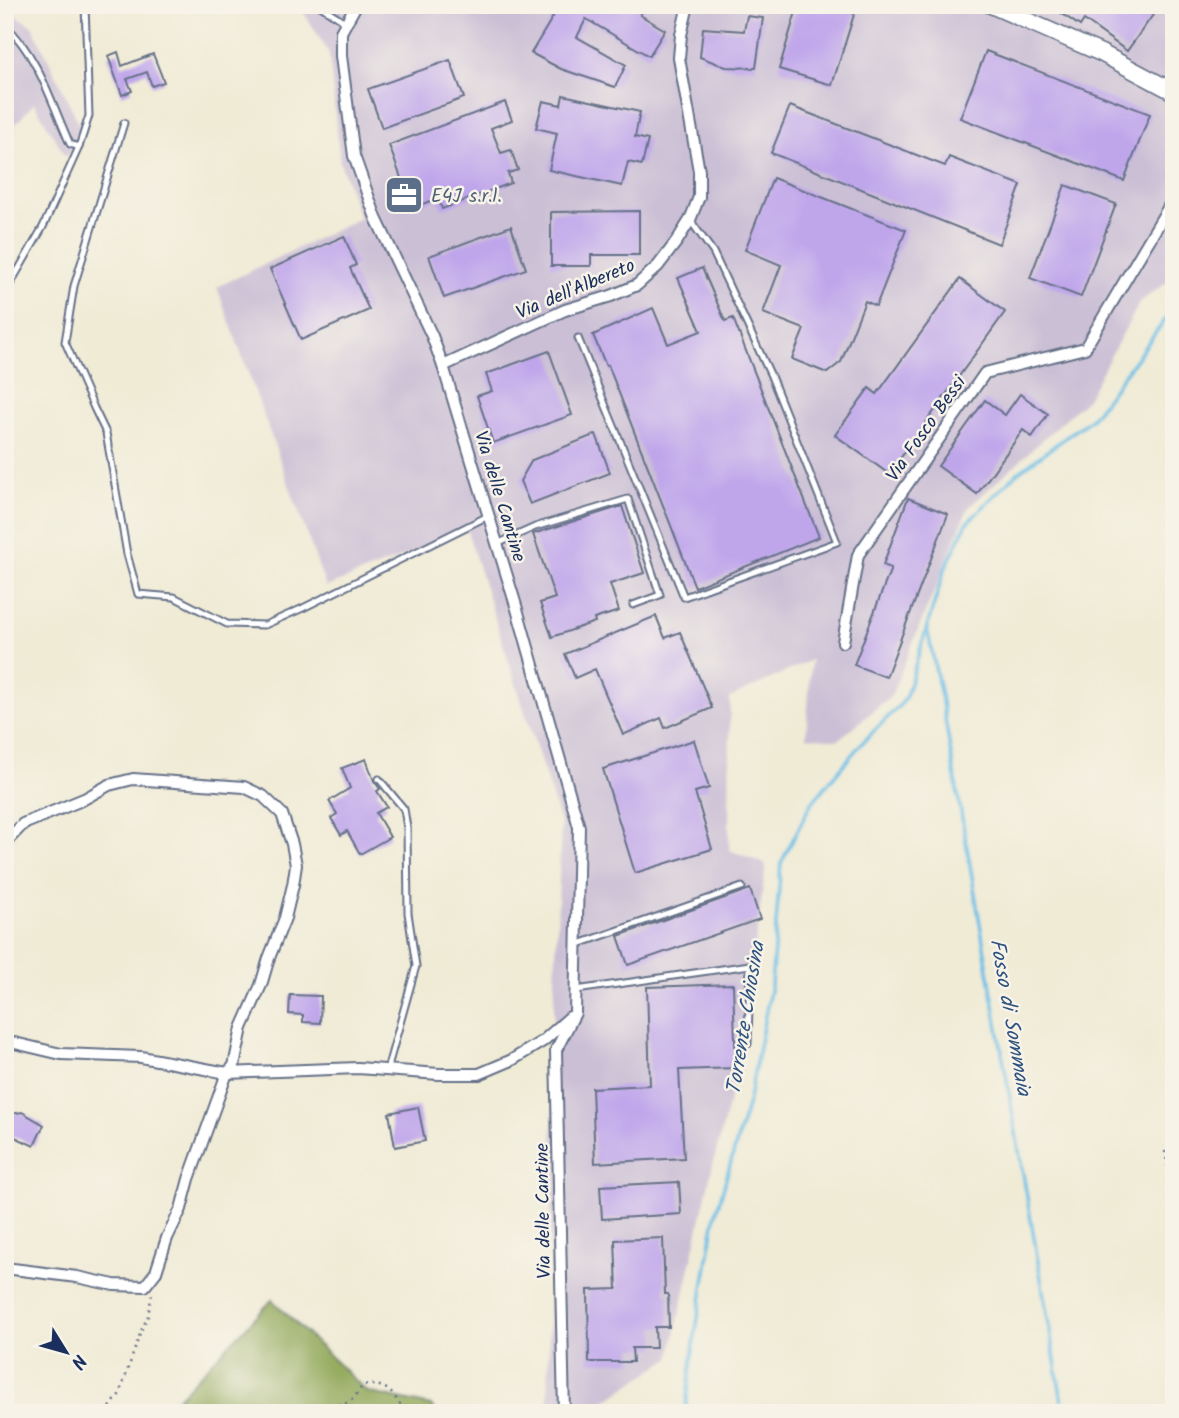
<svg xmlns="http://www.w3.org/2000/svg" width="1179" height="1418" font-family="Kalam,sans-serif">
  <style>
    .industrial { fill: #cbbfd5 }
    .forest { fill: #90a759; stroke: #566b5c; stroke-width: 2 }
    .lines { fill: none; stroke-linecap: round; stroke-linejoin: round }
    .stream { stroke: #69bee6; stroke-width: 3.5 }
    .building { fill: #bfa6eb }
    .service-casing { stroke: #667188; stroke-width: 9 }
    .minor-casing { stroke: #667188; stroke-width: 14 }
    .secondary-casing { stroke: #667188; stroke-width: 19 }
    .path { stroke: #667188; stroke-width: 2.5; stroke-dasharray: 2 5; stroke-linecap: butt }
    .service { stroke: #fff; stroke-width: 5 }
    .minor { stroke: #fff; stroke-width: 10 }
    .secondary { stroke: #fff; stroke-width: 16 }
    .labels { text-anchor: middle; stroke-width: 5; stroke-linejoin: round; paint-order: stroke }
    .service-label { font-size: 19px; fill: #4e5e75; stroke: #f7f3e8; text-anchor: start }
    .street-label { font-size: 19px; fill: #1b2f5e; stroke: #f7f3e8 }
    .water-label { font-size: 21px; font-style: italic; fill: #2e5380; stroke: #f7f3e8 }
  </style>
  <rect width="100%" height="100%" fill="#f7f3e8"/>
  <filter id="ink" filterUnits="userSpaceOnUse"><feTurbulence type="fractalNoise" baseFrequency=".0143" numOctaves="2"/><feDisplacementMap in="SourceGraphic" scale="14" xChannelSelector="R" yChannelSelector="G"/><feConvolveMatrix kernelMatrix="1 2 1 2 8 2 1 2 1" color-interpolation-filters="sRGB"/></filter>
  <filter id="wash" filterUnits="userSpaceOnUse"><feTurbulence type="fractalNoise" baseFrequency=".00686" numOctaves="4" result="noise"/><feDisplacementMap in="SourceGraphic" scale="28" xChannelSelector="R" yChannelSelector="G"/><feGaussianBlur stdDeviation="1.57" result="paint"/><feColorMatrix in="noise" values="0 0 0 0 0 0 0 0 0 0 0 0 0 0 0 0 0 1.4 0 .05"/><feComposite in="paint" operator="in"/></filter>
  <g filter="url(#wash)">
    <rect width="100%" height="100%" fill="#f0ebd5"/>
    <g class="industrial">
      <path d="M299,5H1174V277L1140,302L1087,399L968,508L891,696L838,740L806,737L811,660L730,698L729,850L766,864L741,1053L710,1177L670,1358L602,1403L548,1407L554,1007L561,825L467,531L326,587L217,287L360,218L340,162L329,53Z"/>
      <path d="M5,7L33,27L83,132L66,157L34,103L5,137Z"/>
    </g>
    <path class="forest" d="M272,1300L367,1392L431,1406L437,1413H163Z"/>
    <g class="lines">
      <g class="stream">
        <path d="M927,628L941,696L1064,1413"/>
        <path d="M687,1413L686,1406L694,1342L715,1217L749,1099L771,985L781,863L811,804L860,745L902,703L906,696L944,571L967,523L1017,473L1091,419L1174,308"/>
      </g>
    </g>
    <g id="blocks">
      <g class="building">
        <path d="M560,5H646L640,15L665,30L649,56L586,19L577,37L626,65L615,87L561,69L531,53Z"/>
        <path d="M798,5H857L832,85L779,69Z"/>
        <path d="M1066,5H1160L1127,51L1084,20L1080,26L1061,13Z"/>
        <path d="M747,16L763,18L756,68L726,67L700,57L703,28L744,31Z"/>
        <path d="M986,51L1150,114L1124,181L960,118Z"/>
        <path d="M118,52L122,66L153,54L164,82L152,86L147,72L127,79L132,91L122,95L108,56Z"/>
        <path d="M450,60L464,98L382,128L368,89Z"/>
        <path d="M563,95L640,112L635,137L648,140L642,165L628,162L622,186L549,170L557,133L536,128L543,101L561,105Z"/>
        <path d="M505,102L512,120L491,128L501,153L511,150L518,170L508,173L511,183L442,209L438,198L412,208L389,145Z"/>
        <path d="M790,106L945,166L949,157L1021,185L999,244L771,153Z"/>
        <path d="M773,178L906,230L876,306L865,301L841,362L827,373L792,359L804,329L763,313L781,265L745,250Z"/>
        <path d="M1065,185L1116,204L1081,297L1030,278Z"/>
        <path d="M639,211V255H591V266H551V212Z"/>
        <path d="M511,226L526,269L444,298L429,256Z"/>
        <path d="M344,236L356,265L350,268L369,310L301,340L270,269Z"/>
        <path d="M702,268L725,321L733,318L819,537L695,587L608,365L606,366L593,335L653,308L668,344L701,331L678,278Z"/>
        <path d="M960,279L1005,312L889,474L835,435L869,388L877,394Z"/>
        <path d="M549,351L572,415L493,443L477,396L492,391L486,374Z"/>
        <path d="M1020,394L1048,414L1032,437L1023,430L977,494L938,466L985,400L1005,415Z"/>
        <path d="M596,434L610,473L530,504L520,481L532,460Z"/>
        <path d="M908,498L948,514L886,677L854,665L891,568L883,565Z"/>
        <path d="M622,506L644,573L610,584L619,611L594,619L595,622L552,637L540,603L555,598L533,534Z"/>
        <path d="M656,616L665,638L680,632L712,708L665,728L661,718L623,735L595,669L575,678L565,654Z"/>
        <path d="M694,740L709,788L695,792L712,849L635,873L603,769Z"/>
        <path d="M366,759L374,781L380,789L377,791L387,807L376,813L390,837L360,854L347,831L341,835L331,818L337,814L329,801L350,788L342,768Z"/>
        <path d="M750,889L760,919L628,965L618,936Z"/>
        <path d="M733,984L736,1068L679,1070L684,1158L595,1163L592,1088L650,1085L647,987Z"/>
        <path d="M290,995L321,996L320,1023L303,1022V1015L289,1014Z"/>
        <path d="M418,1107L425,1141L395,1147L389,1113Z"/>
        <path d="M22,1112L44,1125L34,1146L13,1136L5,1137V1115Z"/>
        <path d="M679,1182L681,1214L602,1219L600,1186Z"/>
        <path d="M663,1238L665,1294H668L669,1327H655L656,1348H632L633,1362H589L588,1290L617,1289L615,1240Z"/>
      </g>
    </g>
  </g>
  <g filter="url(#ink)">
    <use href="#blocks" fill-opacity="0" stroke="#667188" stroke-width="2"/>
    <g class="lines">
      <g class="service-casing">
        <g id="service">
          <path d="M319,5L345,22"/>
          <path d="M5,25C38,55 52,104 70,144L79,147"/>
          <path d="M124,123L74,286L65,342L94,408L106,433L127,554L138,594L174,597L227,624L265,625L303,608L488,516"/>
          <path d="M5,293L43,227L79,147L89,116L85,5"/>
          <path d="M578,338L684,597L837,542L771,376L713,252L690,220"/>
          <path d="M497,544L535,527L628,499L660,595L633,605"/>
          <path d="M379,779L404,809L407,828L408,913L416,966L387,1070"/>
          <path d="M576,945L742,887"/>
          <path d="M576,990L750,965L748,1044"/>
        </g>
      </g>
      <g class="minor-casing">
        <g id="minor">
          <path d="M356,5L341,32V56L354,156L376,218L432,336L443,366L517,609L579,827L575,1013L556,1050L564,1413"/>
          <path d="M443,366L565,310L611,296L637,285L658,266L677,241L690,220L699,197V171L679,58L681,35L688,5"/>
          <path d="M843,642L858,555L985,373L1085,348L1174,198"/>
          <path d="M5,843L23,824L84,799L109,785L133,779L244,787L263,796L282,814L292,844L296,865L293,885L285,918L269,958L261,985L242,1028L234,1066L227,1073L189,1179L181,1209L167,1238L156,1272L145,1286L114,1285L77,1277L5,1268"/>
          <path d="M6,1041L61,1054L141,1057L227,1073L358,1068L439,1074H479L512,1060L543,1041L570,1017"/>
        </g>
      </g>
      <g class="secondary-casing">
        <path id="secondary" d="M991,5L1101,53L1174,92"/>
      </g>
      <g class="path">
        <path d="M961,5L978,12"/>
        <path d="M1165,1151L1174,1202"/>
        <path d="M106,1413L119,1395L141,1331L148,1316L152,1293"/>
        <path d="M123,1413C133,1410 138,1403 149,1409"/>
        <path d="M306,1413L311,1407L346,1403L353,1399L363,1385C391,1383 391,1394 407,1413"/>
      </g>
      <use href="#service" class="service"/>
      <use href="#minor" class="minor"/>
      <use href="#secondary" class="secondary"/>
    </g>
  </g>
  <defs>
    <g id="office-square" transform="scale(2.0125)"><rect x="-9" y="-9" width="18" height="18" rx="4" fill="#5c6f8a" stroke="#f7f3e8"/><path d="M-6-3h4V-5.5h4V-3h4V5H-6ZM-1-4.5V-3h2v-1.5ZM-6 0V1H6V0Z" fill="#fff"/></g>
  </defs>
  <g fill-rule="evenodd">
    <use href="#office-square" x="404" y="195"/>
  </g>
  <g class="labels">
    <g class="service-label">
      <text x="431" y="202">E4J s.r.l.</text>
    </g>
    <g class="street-label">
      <text transform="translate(575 288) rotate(-23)" y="7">Via dell'Albereto</text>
      <text transform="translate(925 428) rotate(-55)" y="7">Via Fosco Bessi</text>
      <text transform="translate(501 496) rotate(73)" y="7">Via delle Cantine</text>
      <text transform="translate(542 1211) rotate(-91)" y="7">Via delle Cantine</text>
    </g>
    <g class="water-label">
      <text transform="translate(1011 1017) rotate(80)" y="7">Fosso di Sommaia</text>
      <text transform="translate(745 1018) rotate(-81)" y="7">Torrente Chiosina</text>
    </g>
  </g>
  <rect width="1179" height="1418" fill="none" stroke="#f7f3e8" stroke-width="28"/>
  <g transform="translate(66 1352) rotate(127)" stroke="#f7f3e8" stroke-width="5" paint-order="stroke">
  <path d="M0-5L12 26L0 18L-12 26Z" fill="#1b2f5e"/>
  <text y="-10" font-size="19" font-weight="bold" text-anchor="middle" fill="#1b2f5e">N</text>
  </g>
</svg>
